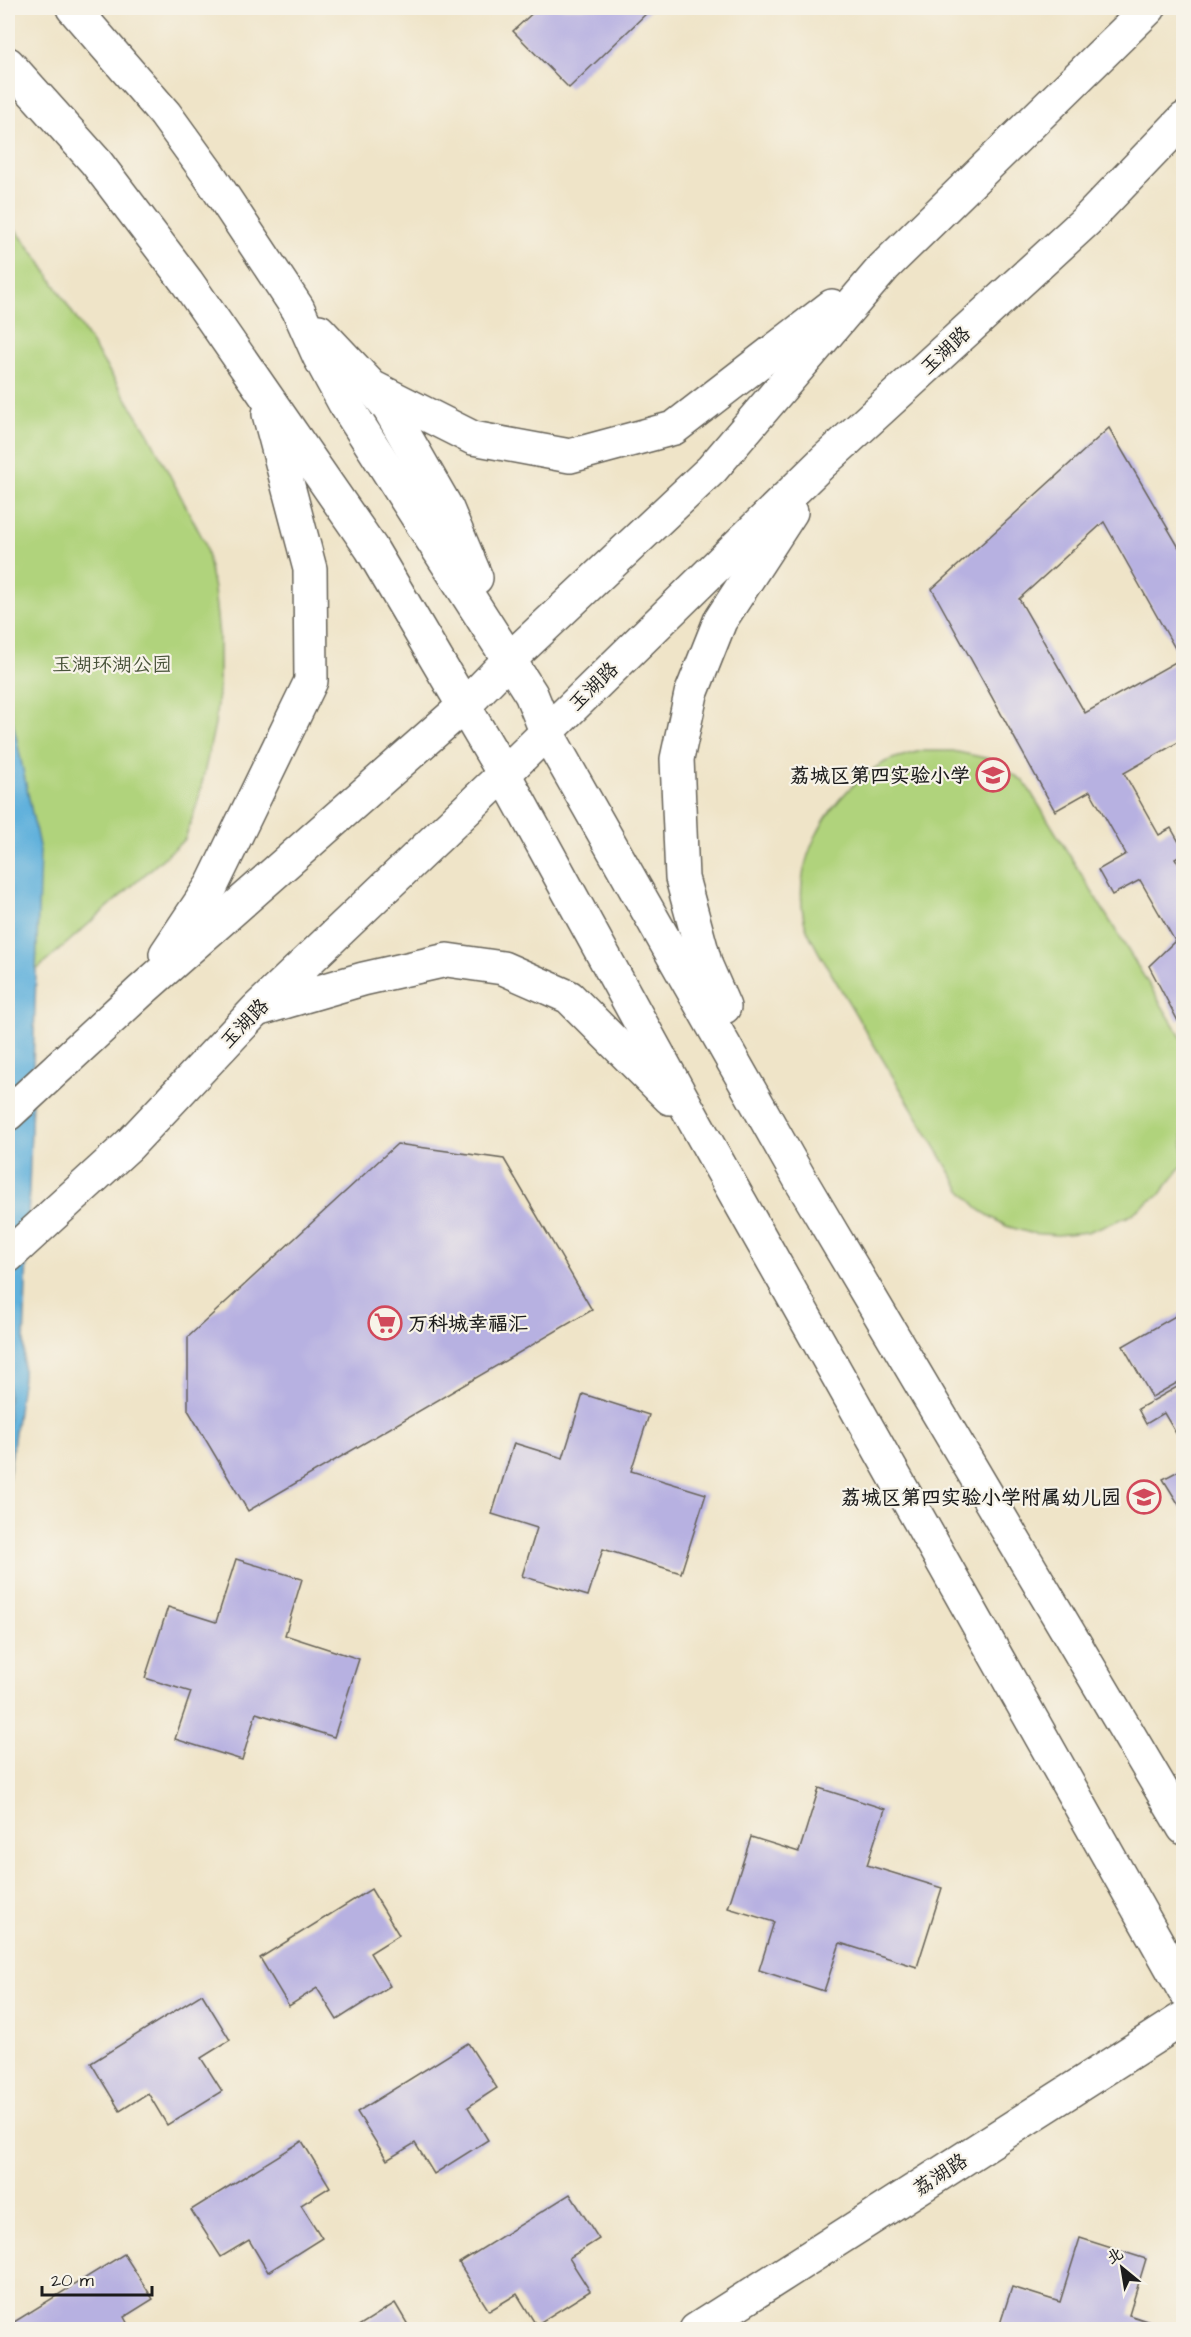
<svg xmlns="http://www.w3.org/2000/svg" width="1191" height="2337" font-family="'Architects Daughter','LXGW WenKai TC',sans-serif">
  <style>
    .green { fill: #b0d37c; stroke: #66784c; stroke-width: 1.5 }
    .water { fill: #61b1dc; stroke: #3e667c; stroke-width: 1.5 }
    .building { fill: #b7b1e1; fill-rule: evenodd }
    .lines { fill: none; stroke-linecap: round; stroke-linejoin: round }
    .minor-casing { stroke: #666258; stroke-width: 36 }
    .secondary-casing { stroke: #666258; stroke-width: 36 }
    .minor { stroke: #fff; stroke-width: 33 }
    .secondary { stroke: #fff; stroke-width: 33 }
    .labels { text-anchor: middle; stroke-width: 4.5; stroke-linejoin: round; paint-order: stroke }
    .street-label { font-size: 20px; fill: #1c1c1c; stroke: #f7f3e8 }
    .park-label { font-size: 20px; fill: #485339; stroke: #f7f3e8 }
    .poi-label { font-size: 20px; font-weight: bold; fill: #1c1c1c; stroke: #f7f3e8; text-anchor: end }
  </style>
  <rect width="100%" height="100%" fill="#f7f3e8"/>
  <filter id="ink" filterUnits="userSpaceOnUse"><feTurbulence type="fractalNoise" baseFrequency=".0167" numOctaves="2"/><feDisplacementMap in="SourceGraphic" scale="12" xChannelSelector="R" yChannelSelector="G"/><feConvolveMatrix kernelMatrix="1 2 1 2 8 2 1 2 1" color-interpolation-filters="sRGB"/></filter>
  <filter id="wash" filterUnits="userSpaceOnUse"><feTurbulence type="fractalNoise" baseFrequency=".008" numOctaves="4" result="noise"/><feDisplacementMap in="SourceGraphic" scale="24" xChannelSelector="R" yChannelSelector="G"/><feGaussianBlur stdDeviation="1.35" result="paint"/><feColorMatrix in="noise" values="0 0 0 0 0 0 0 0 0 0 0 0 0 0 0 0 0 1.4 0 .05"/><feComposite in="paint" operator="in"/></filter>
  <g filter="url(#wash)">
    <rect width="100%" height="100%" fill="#efe4c8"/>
    <g class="green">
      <path d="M8,220L40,261L148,433L205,543L214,589L219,636V683L215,724L198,801L185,839L8,995Z"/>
      <path d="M920,751H953L990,759L1024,781L1183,1040V1165L1160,1194L1127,1217L1087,1232L1057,1235L1030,1233L1006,1226L981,1211L961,1190L819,953C814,943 806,931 804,920C791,858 831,792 885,762C895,757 909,755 920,751Z"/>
    </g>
    <path class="water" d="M8,698L40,851L23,1376L8,1482Z"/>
    <g id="blocks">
      <g class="building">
        <path d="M538,8H652L569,88L513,31Z"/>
        <path d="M1109,428L1184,556V739L1124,773L1159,835L1171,828L1184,851V853L1175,858L1184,873V1016L1178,1021L1149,966L1175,941L1140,880L1112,895L1098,870L1126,854L1090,791L1055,811L932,589ZM1104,522L1181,659L1085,713L1019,599Z"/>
        <path d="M397,1144L504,1159L592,1310L248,1511L188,1410V1337Z"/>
        <path d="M1184,1311V1379L1152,1397L1123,1346Z"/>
        <path d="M1184,1383V1402L1180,1405L1184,1411V1447L1164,1413L1146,1424L1138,1409Z"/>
        <path d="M583,1394L649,1415L631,1471L706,1494L681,1573L603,1549L588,1596L522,1576L537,1528L492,1514L514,1443L563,1458Z"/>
        <path d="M1184,1468V1513L1163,1479Z"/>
        <path d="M236,1559L302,1579L285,1635L359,1659L334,1737L256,1713L242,1760L175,1739L191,1692L145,1678L168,1607L216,1622Z"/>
        <path d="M819,1788L885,1809L867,1865L942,1888L917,1967L840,1943L824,1991L759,1970L774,1922L728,1908L751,1837L799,1852Z"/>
        <path d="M371,1889L399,1935L370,1953L390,1986L337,2020L317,1988L289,2006L260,1958Z"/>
        <path d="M202,1994L230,2040L201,2058L222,2091L167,2125L148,2093L120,2111L91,2063Z"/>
        <path d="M468,2043L497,2088L468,2107L488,2140L434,2174L415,2143L387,2160L357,2112Z"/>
        <path d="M302,2141L330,2187L301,2205L322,2238L268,2272L249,2240L221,2257L191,2210Z"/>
        <path d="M570,2194L599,2239L569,2258L590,2291L536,2325L517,2294L489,2311L459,2263Z"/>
        <path d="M1080,2238L1146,2259L1129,2315L1174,2330H998L1012,2287L1060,2302Z"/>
        <path d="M124,2254L153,2299L124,2317L131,2330H18L14,2322Z"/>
        <path d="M395,2303L411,2330H352Z"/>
      </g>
    </g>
  </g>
  <g filter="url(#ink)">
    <use href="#blocks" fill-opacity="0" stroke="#666258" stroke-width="1.5"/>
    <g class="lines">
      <g class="minor-casing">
        <path id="minor" d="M696,2330L1184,2018"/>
      </g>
      <g class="secondary-casing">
        <g id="secondary">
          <path d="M73,8L165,114L207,172L298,309L319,356L344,402L531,694L546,731L801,1181L1184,1828"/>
          <path d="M8,64L96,162L187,282L371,548L504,774L695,1122L1184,1990"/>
          <path d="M319,331L372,387L473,438L570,456L674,428L832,306"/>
          <path d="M376,392L389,408L447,509L476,578"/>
          <path d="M166,954L212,885L311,681L310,569L269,414"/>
          <path d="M724,1007L706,966L682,878L677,759L691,694L720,621L791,512"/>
          <path d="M260,1009L363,979L447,960L503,968L569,997L670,1098"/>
          <path d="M8,1114L142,990L465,705L509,660L712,469L884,267L1149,8"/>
          <path d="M8,1256L129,1145L256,1010L504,774L823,462L1087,220L1184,119"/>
        </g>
      </g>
      <use href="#minor" class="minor"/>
      <use href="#secondary" class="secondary"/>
    </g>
  </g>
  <defs>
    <g id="school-ring" transform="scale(1.725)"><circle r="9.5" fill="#f7f3e8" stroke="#d1495b" stroke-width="1.5"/><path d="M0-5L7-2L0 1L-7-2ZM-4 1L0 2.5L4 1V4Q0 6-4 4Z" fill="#d1495b"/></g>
    <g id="supermarket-ring" transform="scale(1.725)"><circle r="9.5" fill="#f7f3e8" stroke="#d1495b" stroke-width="1.5"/><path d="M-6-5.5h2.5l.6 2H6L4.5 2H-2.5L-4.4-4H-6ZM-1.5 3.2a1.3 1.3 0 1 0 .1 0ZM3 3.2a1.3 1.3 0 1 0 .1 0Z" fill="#d1495b"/></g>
  </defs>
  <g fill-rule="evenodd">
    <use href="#school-ring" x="993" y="775"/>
    <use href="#supermarket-ring" x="385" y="1323"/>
    <use href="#school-ring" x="1144" y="1497"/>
  </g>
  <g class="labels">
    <g class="street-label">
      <text transform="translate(945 350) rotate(-43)" y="7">玉湖路</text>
      <text transform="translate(593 686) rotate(-44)" y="7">玉湖路</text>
      <text transform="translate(244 1023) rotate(-46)" y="7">玉湖路</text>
      <text transform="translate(940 2174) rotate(-33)" y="7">荔湖路</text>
    </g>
    <g class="park-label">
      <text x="112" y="671">玉湖环湖公园</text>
    </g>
    <g class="poi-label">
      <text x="970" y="782">荔城区第四实验小学</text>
      <text x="408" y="1330" text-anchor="start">万科城幸福汇</text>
      <text x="1121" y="1504">荔城区第四实验小学附属幼儿园</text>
    </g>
  </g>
  <rect width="1191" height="2337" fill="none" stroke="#f7f3e8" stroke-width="30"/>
  <g transform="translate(1122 2268) rotate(330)" stroke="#f7f3e8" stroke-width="4.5" paint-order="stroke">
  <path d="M0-4.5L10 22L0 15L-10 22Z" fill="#1c1c1c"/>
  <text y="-9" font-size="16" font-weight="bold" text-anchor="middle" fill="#1c1c1c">北</text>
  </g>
  <path d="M42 2286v9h110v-9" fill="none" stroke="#1c1c1c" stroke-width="3"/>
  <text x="51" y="2286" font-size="18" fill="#1c1c1c" stroke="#f7f3e8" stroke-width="4.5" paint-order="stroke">20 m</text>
</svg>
